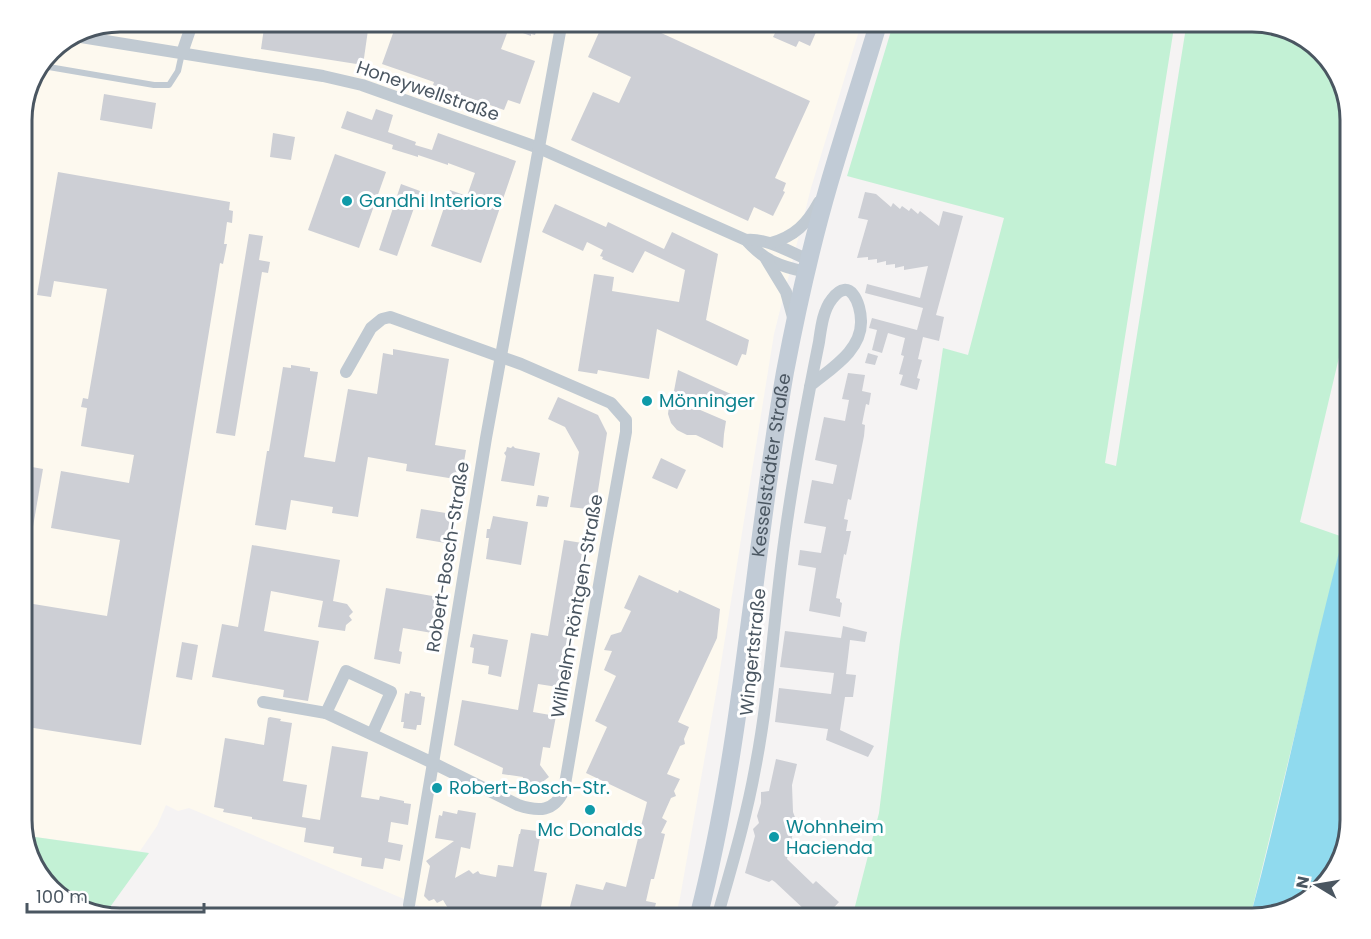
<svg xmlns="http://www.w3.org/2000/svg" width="1371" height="939" font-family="Poppins,sans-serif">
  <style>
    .commercial { fill: #fdf9ef }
    .green { fill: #c3f1d5 }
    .water { fill: #90daee }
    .building { fill: #cdcfd5 }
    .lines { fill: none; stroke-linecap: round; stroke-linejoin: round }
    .lane { stroke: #c1cad2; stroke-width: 6 }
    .street { stroke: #c1cad2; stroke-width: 12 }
    .secondary { stroke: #c1cbd6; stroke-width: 18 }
    .culture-dot { fill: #0f9aa8; stroke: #fff; stroke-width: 2 }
    .labels { text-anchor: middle; stroke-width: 6; stroke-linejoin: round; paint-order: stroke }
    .street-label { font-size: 18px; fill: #4a5661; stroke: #fff }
    .culture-label { font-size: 18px; fill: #0d838f; stroke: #fff; text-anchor: start }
    .rim { fill: none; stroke: #4a5661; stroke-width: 3 }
  </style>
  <rect width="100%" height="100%" fill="#f5f3f3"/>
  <path class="commercial" d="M119,21H862L811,188L774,334L718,682L680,898L675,918H446L404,899L189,808L178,811L166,805L157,826L140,851L28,836L23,832L21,826V113L50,49Z"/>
  <g class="green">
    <path d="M894,21H1175L1105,463L1116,466L1187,21H1252L1307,38L1340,75L1350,119V311L1300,522L1343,537L1250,918H852L879,813L900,641L943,348L968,355L1004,218L847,176Z"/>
    <path d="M23,832L28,836L149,853L105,914L64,901L34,869Z"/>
  </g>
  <path class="water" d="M1350,511V820L1333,875L1301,905L1250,918C1286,783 1313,646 1350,511Z"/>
  <g class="building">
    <path d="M265,21H312L368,30L363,65L261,49Z"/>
    <path d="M431,21H544L540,33L536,32L535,35L531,34V36L509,28L501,49L535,61L520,104L508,100L504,110L433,85L434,82L382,64L397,22L427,32Z"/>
    <path d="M604,21H635L810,101L775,178L786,183L783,191L785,192L773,216L754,207L748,221L571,140L593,92L619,103L631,77L588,57Z"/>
    <path d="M755,21H821L810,46L799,41L796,47L773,37L776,31Z"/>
    <path d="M104,94L156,103L152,129L100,120Z"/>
    <path d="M376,109L393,115L388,132L416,142L415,145L432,150L438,133L516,161L481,263L431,246L450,190L467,196L475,173L448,163V165L418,155V157L392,149L393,145L341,128L347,111L372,120Z"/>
    <path d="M273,133L295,137L291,160L270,157Z"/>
    <path d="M335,154L386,172L359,248L308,230Z"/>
    <path d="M58,172L230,202L229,210L233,211L232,223L227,222L224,244H227L223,264L220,263L216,289L141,745L21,726V602L107,616L120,540L51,528L61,471L129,483L134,455L81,446L87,408L81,407L83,398L88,399L107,289L54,281L51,297L37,295Z"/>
    <path d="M401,184L420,191L397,256L379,250Z"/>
    <path d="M865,192L876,194L891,207L893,203L900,209L902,206L909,211L911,208L918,214L920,211L939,226L943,211L963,216L936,315L944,317L939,341L923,337L918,359L922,360L917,378L920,379L917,390L900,385L903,375L899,374L904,356L901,355L905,338L888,333L882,353L872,350L877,330L869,328L872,318L917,330L923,308L865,293L867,284L920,298L928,266L904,270V266L895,268V264L886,265V261L877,263V259L868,260V257L857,258L868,220L858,218Z"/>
    <path d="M555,204L606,227L608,222L664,249L672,232L718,254L706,320L749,340L746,355L742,354L737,366L657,329L649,379L598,370L597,374L578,371L594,274L614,277L612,291L679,302L685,270L645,251L633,273L602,259L603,257L600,256L603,250L587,242L583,251L542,232Z"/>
    <path d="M249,234L263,236L259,260L270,262L268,273L262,272L235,436L216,433Z"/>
    <path d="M393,349L449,359L435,445L466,450L461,480L406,471L407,464L368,457L358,517L332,513L333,507L291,500L286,530L255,525L267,451H269L283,367L291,368V365L310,368V371L318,372L304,457L335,462L348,389L377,394L383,353L393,355Z"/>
    <path d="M868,353L878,356L875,365L865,363Z"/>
    <path d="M678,370L733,395L731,405L673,396Z"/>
    <path d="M848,373L865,375L862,391L871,393L869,405L866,404L862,424L865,425L864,436L851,500L848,499L844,519L848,520L846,531H851L846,555L844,554L836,598L840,599V602L842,603L840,617L809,611L816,568L798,565L800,550L821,553L826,527L804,523L812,480L833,484L837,465L815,460L824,417L845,421L849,400L842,399Z"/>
    <path d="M558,397L598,415L607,433L595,510L570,507L579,452L565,427L548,419Z"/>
    <path d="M670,397L726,421L724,434L723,448L696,435H687L677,430L671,423L668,414Z"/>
    <path d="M513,446L515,448L540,453L534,486L501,481L506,456L504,453L506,451L507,447L511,448Z"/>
    <path d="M661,458L686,470L677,489L652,478Z"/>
    <path d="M21,465L43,469L26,567H21Z"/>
    <path d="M538,495L549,497L547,507L536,506Z"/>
    <path d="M421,509L452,514L455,520L451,544L416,538Z"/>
    <path d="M493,516L528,522L521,565L486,559L489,538H486L487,529H490Z"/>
    <path d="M564,540L588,544L564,688L538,684L533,712L556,716L550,748L543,747L540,765L549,777L537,786L522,783L523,777L502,774L503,768L454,745L462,700L518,710L531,633L548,636Z"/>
    <path d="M252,545L340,560L333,601L347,604L353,612L349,616L352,620L346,625L345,631L318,627L323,601L271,591L264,631L319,641L308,701L283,697L284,690L212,677L222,624L238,627Z"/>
    <path d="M639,575L678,593L679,590L720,609L717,638L678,722L689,727L684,739L685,744L680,746L667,774L680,779L674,791L676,796L671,798L662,818L667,821L661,833L665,834L654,879H651L646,901L656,903L652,918H567L576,884L603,890L606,882L626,887L647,802L586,773L607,727L595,721L616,676L604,670L612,651L604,650L611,635L621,632L631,611L624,608Z"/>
    <path d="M386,588L444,598L438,634L403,628L399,651L402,652L400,664L374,659Z"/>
    <path d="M843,626L867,632L865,642L850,640L846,674L856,675L853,697H845L840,730L874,746L868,757L826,740L828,729L775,722L779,688L831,694L834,673L780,667L785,631L841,638Z"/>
    <path d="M473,634L508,640L501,677L488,674L489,666L472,663L474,648L470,647Z"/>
    <path d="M182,642L198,645L192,680L176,677Z"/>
    <path d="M410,691L421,693V696L425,697L421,725H417L416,730L403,728L404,722H401L405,693L409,694Z"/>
    <path d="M270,717L281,719L280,721L292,723L283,781L307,785L302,817L320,820L332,746L368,752L361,797L379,800L380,796L404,801V803L411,804L408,825L391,822L388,842L403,845L400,861L385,858L383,869L361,866L362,858L333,853L334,847L304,842L306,828L252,819V817L223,812L224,809L214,807L225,738L264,745L268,718Z"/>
    <path d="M776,759L797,764L792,785L793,812L796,820L787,859L813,884L816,881L839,902L825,917L822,914L818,918H802L807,912L775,882L772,880L769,882L745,873L755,836L753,829L759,823L757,816L761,803V792L769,791Z"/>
    <path d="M458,810L476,813L470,849L461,847L455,878L469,870L473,874L478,871L480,874L496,877L498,865L513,867L519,834H520L521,829L537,831L536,837H540L534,871L547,873L539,918H466L449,910L443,900L437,903L434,899L429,901L424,896L430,866L426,861L454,841L435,838L439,815L442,816L443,811L457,814Z"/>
  </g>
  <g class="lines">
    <path class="lane" d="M43,66L154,85H169L178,71L182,53"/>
    <g class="street">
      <path d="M81,37L323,76L362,85L539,148L746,240C765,261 779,266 806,272"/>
      <path d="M182,53L193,21"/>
      <path d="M746,240C768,238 789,252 809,260"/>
      <path d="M771,243C795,236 807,224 819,202"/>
      <path d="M766,259L786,292L794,321"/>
      <path d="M346,372L371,328L382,319L390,317L521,364L611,403L626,420V432L606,544L564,790C554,812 539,812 518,805L433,763L409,905"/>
      <path d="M263,702L326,713"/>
      <path d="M372,734L391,692L346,671L326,713L433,763L486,438L562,21"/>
      <path d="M717,918C731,868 746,819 755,769C768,702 773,633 781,566C790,491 804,416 819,342C821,328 823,310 832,299C850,275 861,304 861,321C862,351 830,369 810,386"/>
    </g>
    <path class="secondary" id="s1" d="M698,918C744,739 753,554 785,372C797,309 811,246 829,184C845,129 863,75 879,21"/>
  </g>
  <g class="culture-dot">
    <circle cx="347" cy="201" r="6"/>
    <circle cx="647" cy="401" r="6"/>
    <circle cx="437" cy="788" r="6"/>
    <circle cx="590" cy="810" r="6"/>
    <circle cx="774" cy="837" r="6"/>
  </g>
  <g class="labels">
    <g class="street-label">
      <text transform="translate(428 91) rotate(19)" y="6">Honeywellstraße</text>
      <text dy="6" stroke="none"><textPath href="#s1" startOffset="459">Kesselstädter Straße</textPath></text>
      <text transform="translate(448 557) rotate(-81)" y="6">Robert-Bosch-Straße</text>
      <text transform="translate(577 606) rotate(-80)" y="6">Wilhelm-Röntgen-Straße</text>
      <text transform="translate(753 652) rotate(-84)" y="6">Wingertstraße</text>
    </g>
    <g class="culture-label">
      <text x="359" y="207">Gandhi Interiors</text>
      <text x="659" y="407">Mönninger</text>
      <text x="449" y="794">Robert-Bosch-Str.</text>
      <text x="786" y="833">Wohnheim<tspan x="786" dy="21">Hacienda</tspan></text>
      <text x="590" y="836" text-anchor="middle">Mc Donalds</text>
    </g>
  </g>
  <path d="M0 0H1371V939H0ZM120 32H1252A88 88 0 0 1 1340 120V820A88 88 0 0 1 1252 908H120A88 88 0 0 1 32 820V120A88 88 0 0 1 120 32Z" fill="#fff" fill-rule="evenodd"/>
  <path class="rim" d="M120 32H1252A88 88 0 0 1 1340 120V820A88 88 0 0 1 1252 908H120A88 88 0 0 1 32 820V120A88 88 0 0 1 120 32Z"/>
  <g transform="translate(1317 885) rotate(281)" stroke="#ffffff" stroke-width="4.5" paint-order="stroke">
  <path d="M0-4.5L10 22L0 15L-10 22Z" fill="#4a5661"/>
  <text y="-9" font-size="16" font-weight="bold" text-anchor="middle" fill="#4a5661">N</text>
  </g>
  <path d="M27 903v9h177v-9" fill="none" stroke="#4a5661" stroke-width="3"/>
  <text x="36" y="903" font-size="18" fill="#4a5661" stroke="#ffffff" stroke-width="4.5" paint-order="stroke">100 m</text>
</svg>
